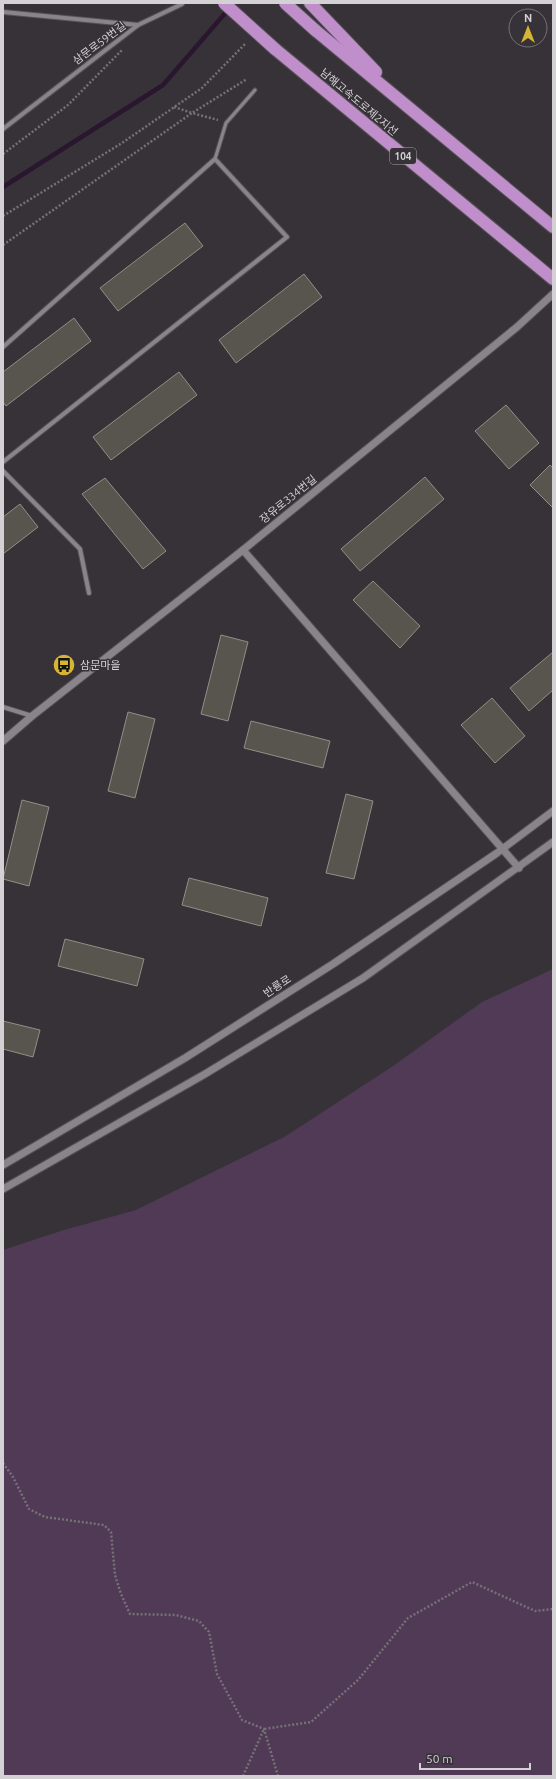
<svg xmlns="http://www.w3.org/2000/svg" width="556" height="1779" font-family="Ubuntu,'Noto Sans KR',sans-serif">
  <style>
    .green { fill: #503a55 }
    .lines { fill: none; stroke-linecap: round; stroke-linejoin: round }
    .stream { stroke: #2a162e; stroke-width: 4.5 }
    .building { fill: #57554e; stroke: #918f87 }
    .service-casing { stroke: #555155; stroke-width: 5 }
    .minor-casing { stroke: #555155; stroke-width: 6 }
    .tertiary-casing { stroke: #555155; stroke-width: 9 }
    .motorway-casing { stroke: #555155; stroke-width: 14 }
    .path { stroke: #757176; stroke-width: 2.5; stroke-dasharray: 2 2; stroke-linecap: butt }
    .service { stroke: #89848a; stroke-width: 3 }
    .minor { stroke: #89848a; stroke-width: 4 }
    .tertiary { stroke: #89848a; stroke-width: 7 }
    .motorway { stroke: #bf8ecb; stroke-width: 12 }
    .motorway-bridge-casing { stroke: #555155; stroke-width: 14; stroke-linecap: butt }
    .motorway-bridge { stroke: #bf8ecb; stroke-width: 12 }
    .labels { text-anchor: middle; stroke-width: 3; stroke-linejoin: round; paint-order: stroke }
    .shield { fill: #373238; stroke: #a5a1a5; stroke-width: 1 }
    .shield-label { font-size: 10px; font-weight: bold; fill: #d4d1d4 }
    .street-label { font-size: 11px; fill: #d4d1d4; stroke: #373238 }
    .poi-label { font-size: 11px; fill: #d4d1d4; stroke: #373238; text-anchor: start }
  </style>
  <rect width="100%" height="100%" fill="#373238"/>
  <path class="green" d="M553,969V1776H3V1250L64,1230L136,1210L286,1136L393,1066L482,1002Z"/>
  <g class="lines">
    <path class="stream" d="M3,187L163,85L234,3"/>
  </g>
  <g class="building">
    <path d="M185,223L203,246L118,311L100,288Z"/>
    <path d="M304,274L322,297L236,363L219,340Z"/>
    <path d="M74,318L91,341L6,406L3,402V372Z"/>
    <path d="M179,372L197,395L111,460L93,437Z"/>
    <path d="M506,405L539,443L509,469L475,431Z"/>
    <path d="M550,465L553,468V508L530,485Z"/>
    <path d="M425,477L444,499L360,571L341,549Z"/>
    <path d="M105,478L166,551L143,569L82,494Z"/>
    <path d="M20,504L38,527L3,554V517Z"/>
    <path d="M373,581L420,626L400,648L353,600Z"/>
    <path d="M221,635L248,642L228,721L201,714Z"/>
    <path d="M553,652V690L529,711L510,688Z"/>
    <path d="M492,698L525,736L495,763L461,725Z"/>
    <path d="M128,712L155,719L135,798L108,791Z"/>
    <path d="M251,721L330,741L323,768L244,748Z"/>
    <path d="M346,794L373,801L354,879L326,873Z"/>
    <path d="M22,800L49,807L29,886L3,879Z"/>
    <path d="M189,878L268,898L261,926L182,905Z"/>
    <path d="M65,939L144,959L137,986L58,966Z"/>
    <path d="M3,1021L40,1030L33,1057L3,1049Z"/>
  </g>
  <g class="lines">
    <g class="service-casing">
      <path id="service" d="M215,159L226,123L255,90"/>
    </g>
    <g class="minor-casing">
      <g id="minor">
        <path d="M3,12L138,25"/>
        <path d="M3,129L138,25L182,4"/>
        <path d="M3,347L215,159L287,237L3,462"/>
        <path d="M3,471L80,549L89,593"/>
        <path d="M3,707L32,716"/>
      </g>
    </g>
    <g class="tertiary-casing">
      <g id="tertiary">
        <path d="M243,550L519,868"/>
        <path d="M3,741L32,716L243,550L517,327L553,294"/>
        <path d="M3,1165L185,1058L333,964L497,853L553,811"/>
        <path d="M3,1189L205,1074L363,978L553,842"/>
      </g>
    </g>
    <g class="motorway-casing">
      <g id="motorway">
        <path d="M310,3L376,72"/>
        <path d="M315,30L553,227"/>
        <path d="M275,49L553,279"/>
      </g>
    </g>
    <g class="path">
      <path d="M174,107L192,113L247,79"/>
      <path d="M3,154L68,105L122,50"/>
      <path d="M3,216L122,143L202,88L246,43"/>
      <path d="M3,245L192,113L218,120"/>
      <path d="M3,1463L13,1477L29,1509L45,1517L104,1525L111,1532L115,1575L121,1594L130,1614L176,1615L199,1621L209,1632L217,1674L242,1720L264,1729L278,1776"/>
      <path d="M243,1776L264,1729L311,1722L358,1680L408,1618L472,1582L535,1611L553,1609"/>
    </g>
    <use href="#service" class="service"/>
    <use href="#minor" class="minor"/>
    <use href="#tertiary" class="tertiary"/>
    <use href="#motorway" class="motorway"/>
    <g class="motorway-bridge-casing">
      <g id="motorway-bridge">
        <path d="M224,3L275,49"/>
        <path d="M285,3L315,30"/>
      </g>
    </g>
    <use href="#motorway-bridge" class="motorway-bridge"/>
  </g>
  <defs>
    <g id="bus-disc" transform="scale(1.15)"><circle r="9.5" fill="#d6b534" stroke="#373238"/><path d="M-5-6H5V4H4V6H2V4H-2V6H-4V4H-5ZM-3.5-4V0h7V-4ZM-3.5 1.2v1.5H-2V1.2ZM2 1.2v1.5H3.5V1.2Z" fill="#111"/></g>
  </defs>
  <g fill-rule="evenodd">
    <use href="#bus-disc" x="64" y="665"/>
  </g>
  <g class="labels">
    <rect class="shield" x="390" y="148" width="26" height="16" rx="3"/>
    <g class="shield-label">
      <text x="403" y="160">104</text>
    </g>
    <g class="street-label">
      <text transform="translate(99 43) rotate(-37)" y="4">삼문로59번길</text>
      <text transform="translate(359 102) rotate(40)" y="4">남해고속도로제2지선</text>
      <text transform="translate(288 499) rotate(-39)" y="4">장유로334번길</text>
      <text transform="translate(277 986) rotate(-33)" y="4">반룡로</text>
    </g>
    <g class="poi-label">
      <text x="80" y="669">삼문마을</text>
    </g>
  </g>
  <rect width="556" height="1779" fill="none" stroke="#d4d1d4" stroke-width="8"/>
  <g transform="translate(528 28)"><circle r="19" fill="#373238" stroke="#767276"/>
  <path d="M0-3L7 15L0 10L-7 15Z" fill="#d6b534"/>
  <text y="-6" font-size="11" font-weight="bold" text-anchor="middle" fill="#d4d1d4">N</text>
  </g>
  <path d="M420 1763v6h110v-6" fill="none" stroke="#d4d1d4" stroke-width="2"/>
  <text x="426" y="1763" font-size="12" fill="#d4d1d4" stroke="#373238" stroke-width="3" paint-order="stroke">50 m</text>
</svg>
